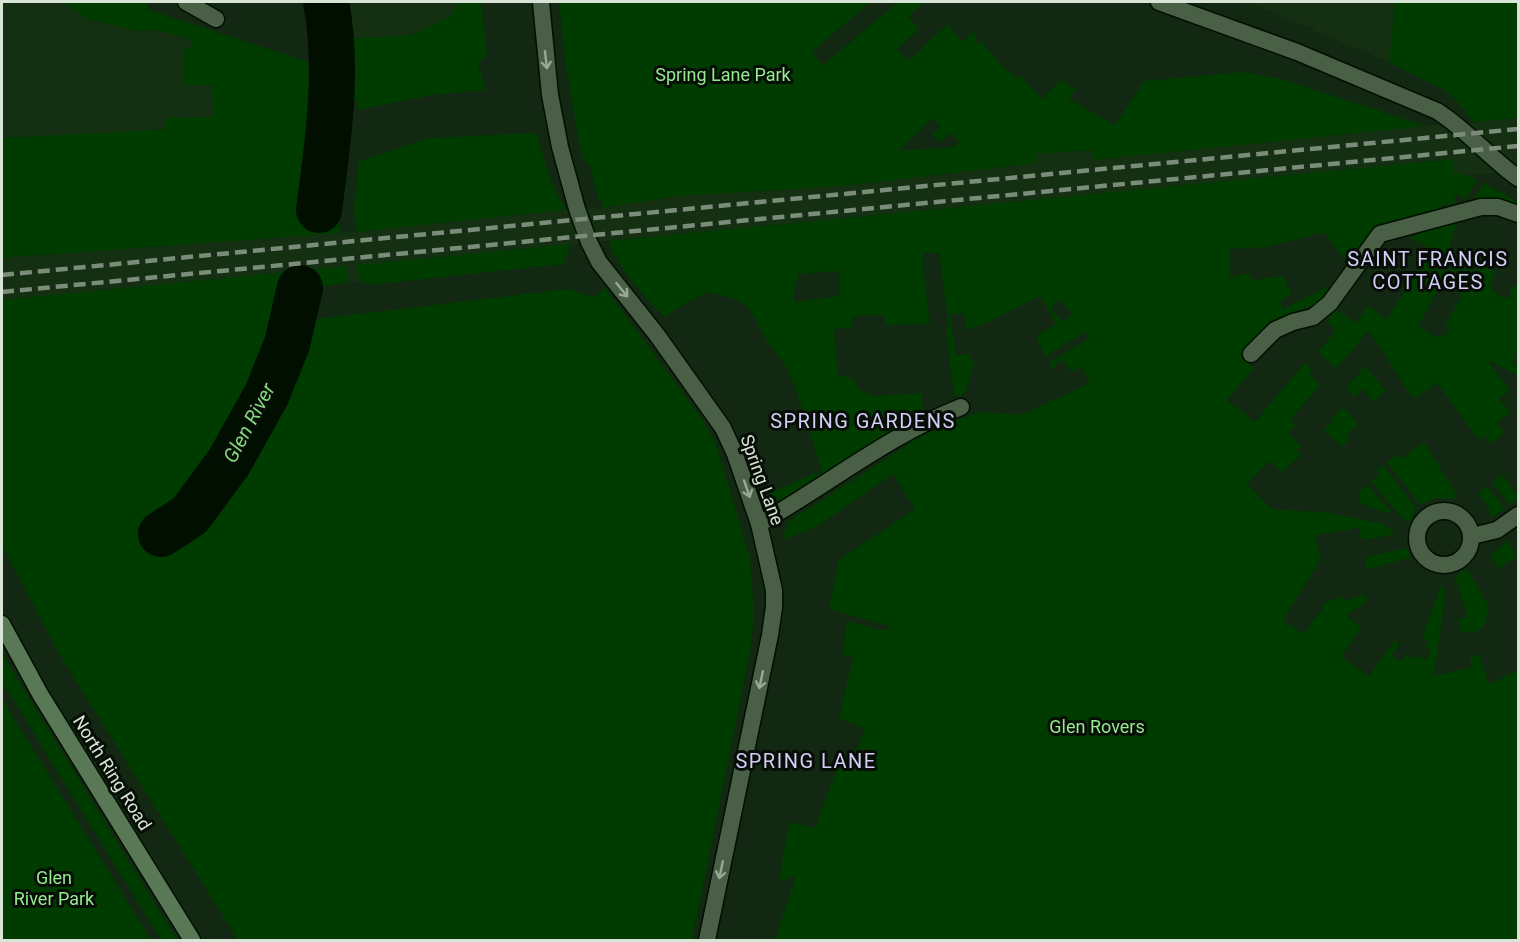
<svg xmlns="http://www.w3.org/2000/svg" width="1520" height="942" font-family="Roboto,sans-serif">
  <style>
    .built { fill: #152f13 }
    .green { fill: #003b00; fill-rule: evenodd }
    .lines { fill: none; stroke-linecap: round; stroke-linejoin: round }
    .river { stroke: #010f01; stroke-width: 46 }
    .minor-casing { stroke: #011001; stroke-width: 19 }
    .tertiary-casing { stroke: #011001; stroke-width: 19 }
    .secondary-casing { stroke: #011001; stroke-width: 19 }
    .minor { stroke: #496047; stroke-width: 16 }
    .tertiary { stroke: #496047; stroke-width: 16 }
    .secondary { stroke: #597956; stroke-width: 16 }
    .rail { stroke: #7c8c7a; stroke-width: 4.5; stroke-dasharray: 12 6; stroke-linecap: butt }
    .oneway { stroke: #98a996 }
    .labels { text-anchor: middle; stroke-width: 6; stroke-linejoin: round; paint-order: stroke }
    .park-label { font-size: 18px; fill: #96ea90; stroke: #060e05 }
    .street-label { font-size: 18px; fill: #d8e5d6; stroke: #060e05 }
    .neighbourhood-label { font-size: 20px; letter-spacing: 1.5px; fill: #d4cdf8; stroke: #060e05 }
    .water-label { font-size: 20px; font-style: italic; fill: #83d77e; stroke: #060e05 }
  </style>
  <rect width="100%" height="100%" fill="#132812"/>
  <g class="built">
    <path d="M2,2H63L87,19L138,31L158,30L318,77L328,223L341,233L356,231L354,207L359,161L429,138L536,133L551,182L566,210L600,208L608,186L584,160L897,151L955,148L1081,106L1115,125L1144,81L1244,72L1282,79L1428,126L1479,122L1518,86V171L1467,175L1368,212L1318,235L1267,247H1054L618,263L608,241H601L570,244L566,260L300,288L2,348Z"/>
    <path d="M343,2H481L487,53L478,65L486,90L431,95L358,110Z"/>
    <path d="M1249,2H1395L1389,62L1312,30L1313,27L1304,26Z"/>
  </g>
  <g class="green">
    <path d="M63,2H148L147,9L308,62V74L318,77L310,2H343L348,39L411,35L449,17L459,2H481L487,53L478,65L486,90L431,95L358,110L356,99L346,106L345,160L338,218L341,233L2,258V138L156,130L165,129V118L213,117L212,85H184L183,52L191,45L192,40L158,30L138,31L87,19Z"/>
    <path d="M559,2H870L812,52L823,65L898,2H925L908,16L919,29L897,49L908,61L948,24L962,42L973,32L978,37L974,41L977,44L981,41L1005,69L1017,78L1020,75L1042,99L1060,80L1076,89L1069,99L1115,125L1144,81L1244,72L1282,79L1426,126L1093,160L1092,150L1036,154L1037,163L844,186L680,196L600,208L603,201L598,198L589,164L584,160L579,143L565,60ZM932,119L940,126L932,135L940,142L950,133L960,141L955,147L898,151Z"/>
    <path d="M1395,2H1518V118L1473,122L1456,100L1444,90L1389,62Z"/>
    <path d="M536,133L551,182L565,210L356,232L354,207L359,161L429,138Z"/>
    <path d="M1453,159V173L1467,175L1477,180L1467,196L1466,202L1459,194L1453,198L1457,204L1441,205V212L1384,225L1352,262L1341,255L1324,232L1267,247L1229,249L1230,277L1249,273L1253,280L1283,276L1291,294L1280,301L1283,309L1327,287V293L1313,305L1270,322L1240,355L1254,368L1227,400L1255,422L1305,362L1312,370L1310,374L1320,386L1290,419L1296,425L1288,433L1301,447L1296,450L1301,455L1282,472L1269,461L1247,484L1272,509L1330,513L1384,524L1396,534L1364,540L1361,538L1359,528L1315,535L1321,559L1283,620L1304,634L1313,620L1324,608L1323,604L1342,596L1344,601L1364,594L1368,601L1346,615L1361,628L1341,657L1369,676L1395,640L1400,643L1391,655L1400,662L1407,654L1416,659L1419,656L1426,660L1431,651L1425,647L1429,642L1422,637L1441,586H1443L1445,598L1434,676L1472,667L1470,657L1479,654L1489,684C1500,681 1507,673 1518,671V940H775L796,875L782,881L779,880L789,822L815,828L839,764L857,749L865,729L839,718L853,657L842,654L847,621L887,631L889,626L829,609L839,560L915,509L893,474L815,528L785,539L784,533L788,522L915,440L959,419L981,412L1021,415L1090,383L1082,367L1071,372L1063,360L1055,364L1056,368L1052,370L1049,363L1089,338L1085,332L1045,357L1036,336L1056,324L1040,296L989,322L966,330L964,313L950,314L956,355L969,354L974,364L966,390L961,396H954L946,327L949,326L939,253H923V267L930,324L885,325V315L853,316L852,328L834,329L838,375L854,379L858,389L872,396L921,393L924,411L781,501L769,493L815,473L823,474L796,389L785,365L767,341L749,308L735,299L708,292L674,310L665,317C641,294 621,270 608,241ZM839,271L840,296L794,302L793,292L799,274ZM1060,300L1072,314L1063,322L1051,308Z"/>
    <path d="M1484,183L1518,202V209L1470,204Z"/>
    <path d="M1457,217L1448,258L1410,238L1440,222Z"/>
    <path d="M570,244L564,264L368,285L359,278L356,265Z"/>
    <path d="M1461,248L1468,252L1462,265L1474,271L1479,263L1496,272L1489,285L1493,287L1492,291L1507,299L1514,284L1518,287V350L1512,365L1518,366V376L1490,361L1489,363L1510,390L1499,399L1511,413L1497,422L1504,433L1491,444L1485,436L1479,440L1437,383L1413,399L1369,330L1336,369L1318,352L1336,330L1327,322L1335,309L1356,323L1368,305L1386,320L1424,262L1448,272ZM1441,284L1462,295L1445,326L1450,329L1446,336L1441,334L1439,338L1418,327Z"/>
    <path d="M346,266L348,283L284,291L273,313V324L568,289L594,297L605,288L702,419L716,444L750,558L754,614L751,647L692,940H238L58,652L2,544V300Z"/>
    <path d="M1365,366L1386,391L1373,402L1363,389L1354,397L1346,388Z"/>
    <path d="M1344,407L1358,425L1346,434L1349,439L1342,447L1324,430L1333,420L1331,418Z"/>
    <path d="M1424,442L1456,494L1455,499L1436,498L1420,505L1387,462L1397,454L1401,459Z"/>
    <path d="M1383,465L1416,508L1409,522L1402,518L1371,481L1380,475L1376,470Z"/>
    <path d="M1502,474L1518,496V499L1510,505L1492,482Z"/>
    <path d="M1367,485L1391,511L1390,513L1376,510L1359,502L1360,491Z"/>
    <path d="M1487,486L1505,509L1494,516L1490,517V510L1478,493Z"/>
    <path d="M1508,541L1517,556L1498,569L1490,555Z"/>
    <path d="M1406,548L1411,557L1370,569L1367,568L1365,557Z"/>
    <path d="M1467,569L1489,607C1486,619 1487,629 1473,633L1472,631L1464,633L1460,632L1458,619L1468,617L1455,576Z"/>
    <path d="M2,654L177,940H161L2,681Z"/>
    <path d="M2,697L16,722L151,940H2Z"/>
  </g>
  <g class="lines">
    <g class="river">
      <path d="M319,210C328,141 339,70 326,2"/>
      <path d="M161,534L190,515L229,462L267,394L287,344L300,288"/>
    </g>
    <g class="minor-casing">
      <g id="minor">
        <path d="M186,2L216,19"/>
        <path d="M541,2L550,95L560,147L577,209L589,242L599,262L657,335L723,428L735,454L759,524L774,590V607L770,635L707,940"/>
        <path d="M1251,354L1275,330L1293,322L1313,317L1330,303L1380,234L1481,207H1498L1518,214"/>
        <circle cx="1444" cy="538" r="27"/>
        <path d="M759,524C826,486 889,435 961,407"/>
        <path d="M1472,536L1497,530L1518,515"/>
      </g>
    </g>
    <g class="tertiary-casing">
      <path id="tertiary" d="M1159,2L1297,52L1437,111C1467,130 1490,158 1518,178"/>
    </g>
    <g class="secondary-casing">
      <path id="secondary" d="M2,624L40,694L192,940"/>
    </g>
    <use href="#minor" class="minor"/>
    <use href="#tertiary" class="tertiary"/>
    <use href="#secondary" class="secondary"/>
    <g class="rail">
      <path d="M2,275L1518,129"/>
      <path d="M2,292L1518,146"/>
    </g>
  </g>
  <defs><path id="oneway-shaft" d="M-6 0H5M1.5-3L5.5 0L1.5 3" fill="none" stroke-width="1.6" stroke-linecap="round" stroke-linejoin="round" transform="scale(1.5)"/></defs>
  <g class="oneway">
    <use href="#oneway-shaft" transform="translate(546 60) rotate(83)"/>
    <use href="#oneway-shaft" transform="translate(622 290) rotate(51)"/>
    <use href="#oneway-shaft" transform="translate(747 489) rotate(71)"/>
    <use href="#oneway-shaft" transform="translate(761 680) rotate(102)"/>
    <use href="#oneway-shaft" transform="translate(721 870) rotate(102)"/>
  </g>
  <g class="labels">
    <g class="park-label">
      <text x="723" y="81">Spring Lane Park</text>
      <text x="1097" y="733">Glen Rovers</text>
      <text x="54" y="884">Glen<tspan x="54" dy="21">River Park</tspan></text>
    </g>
    <g class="street-label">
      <text transform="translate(762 480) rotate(70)" y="6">Spring Lane</text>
      <text transform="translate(112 773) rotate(58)" y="6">North Ring Road</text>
    </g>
    <g class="neighbourhood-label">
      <text x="1428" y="266">SAINT FRANCIS<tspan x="1428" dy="23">COTTAGES</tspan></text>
      <text x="863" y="428">SPRING GARDENS</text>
      <text x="806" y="768">SPRING LANE</text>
    </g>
    <g class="water-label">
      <text transform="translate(249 423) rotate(-62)" y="7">Glen River</text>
    </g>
  </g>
  <rect width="1520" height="942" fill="none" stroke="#d8e5d6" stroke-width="6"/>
</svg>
